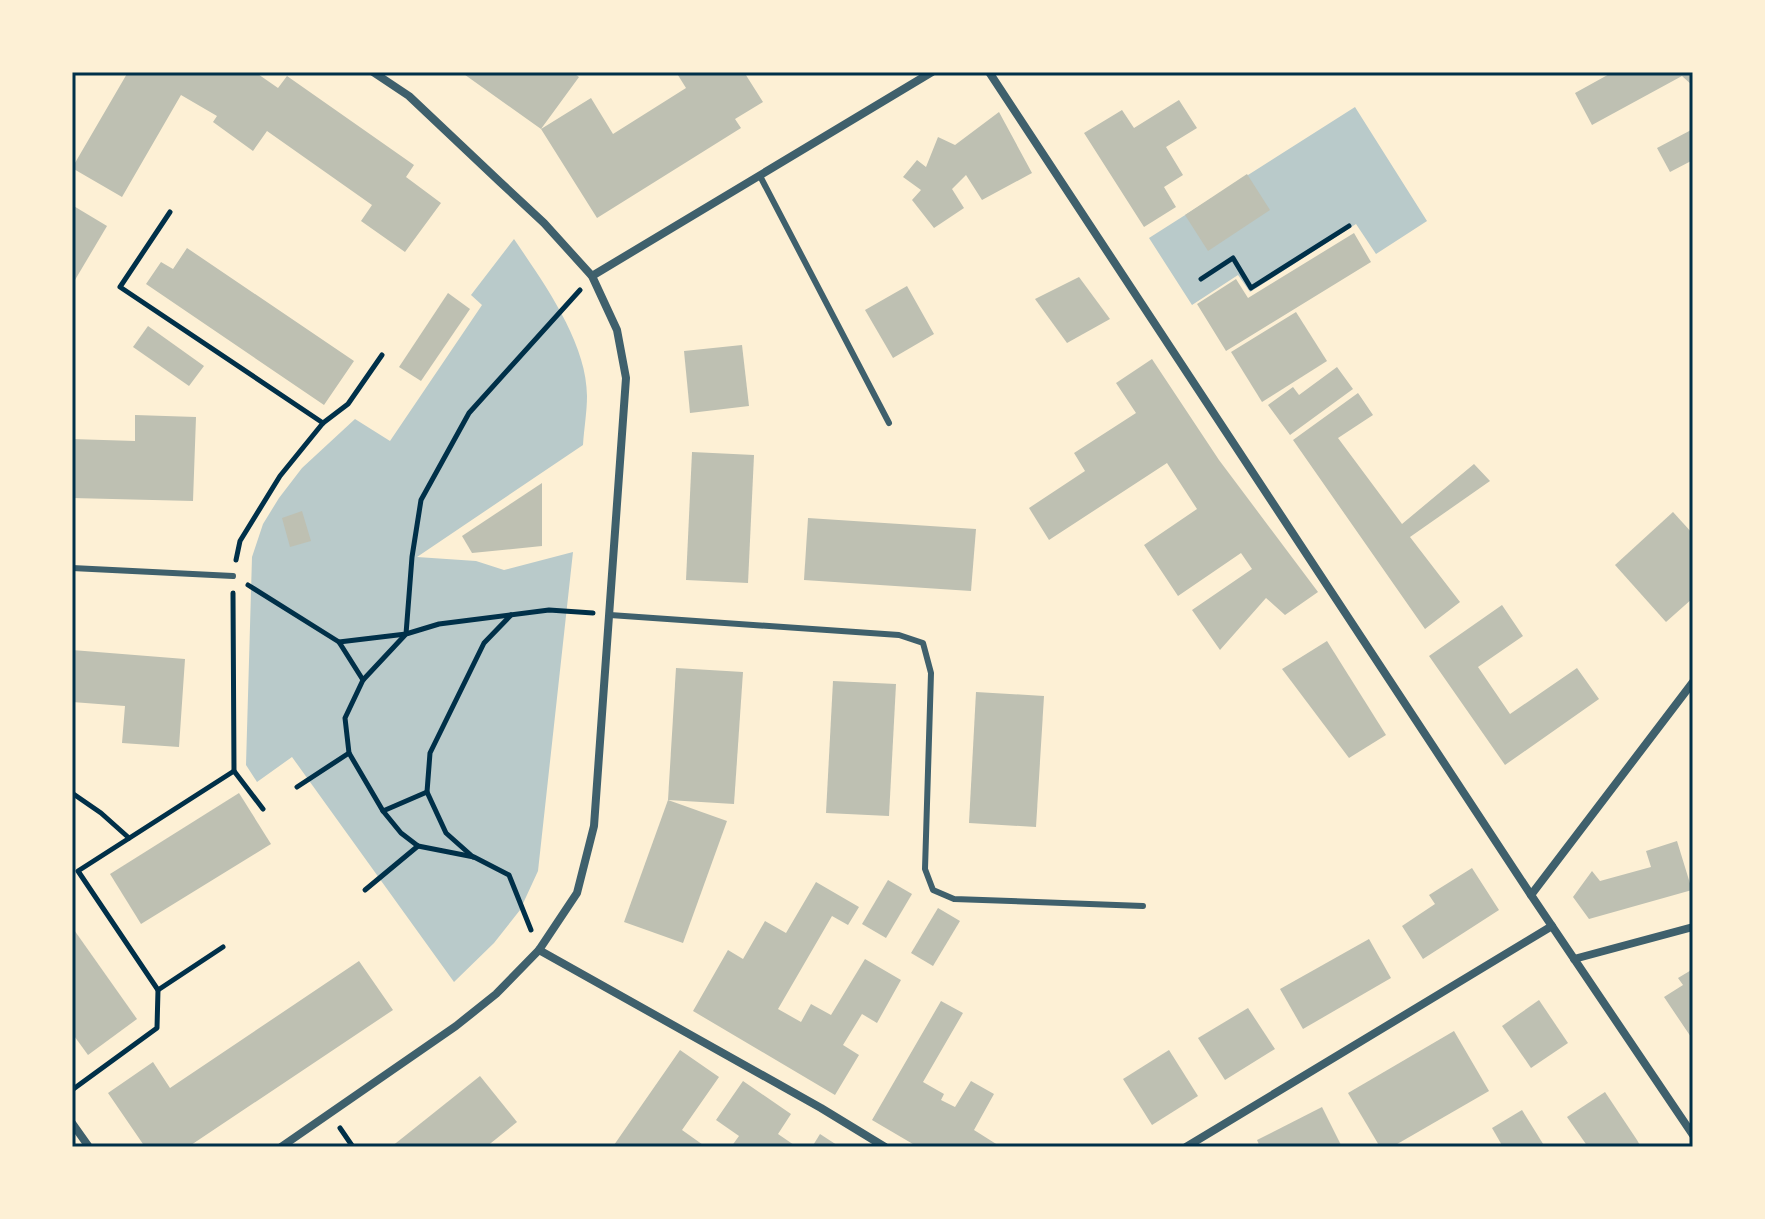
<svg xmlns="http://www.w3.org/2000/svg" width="1765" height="1219" font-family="Montserrat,sans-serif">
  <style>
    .green { fill: #b9caca }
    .building { fill: #bec0b2 }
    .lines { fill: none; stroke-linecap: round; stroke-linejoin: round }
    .path { stroke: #003049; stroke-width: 5 }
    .service { stroke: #3f606c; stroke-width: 6 }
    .minor { stroke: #3f606c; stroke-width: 8 }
    .neatline { fill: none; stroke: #003049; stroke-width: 3 }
  </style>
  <rect width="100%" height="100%" fill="#fdf0d5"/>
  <g class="green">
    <path d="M1355,107L1427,221L1376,254L1356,224L1250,292L1238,275L1192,305L1149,238Z"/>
    <path d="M514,239C543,282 587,342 587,396C587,412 584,429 583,445L417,557L476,561L504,570L573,552L538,871L520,910L494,943L454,982L292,757L257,782L246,765L252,557L263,524L279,498L302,468L355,419L390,441L482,305L471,295Z"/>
  </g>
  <g class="building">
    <path d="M128,72H255L278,88L287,76L414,165L406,177L441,203L405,252L361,221L372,205L267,131L253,151L213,122L217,116L181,95L122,197L72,168Z"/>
    <path d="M461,72H572L579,77L541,129L591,98L613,134L686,88L676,72H744L763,102L735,119L741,128L597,218L541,129Z"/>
    <path d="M1613,72H1693V86L1682,76L1592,125L1575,93Z"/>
    <path d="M1179,100L1197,128L1166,147L1183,175L1164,187L1176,207L1144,227L1084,133L1122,110L1134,128Z"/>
    <path d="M999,112L1032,173L982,200L966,175L952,189L964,208L934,228L912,200L921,190L903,177L917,160L926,167L938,137L955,145Z"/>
    <path d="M1693,129V160L1670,172L1657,148Z"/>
    <path d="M1247,174L1270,210L1208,251L1185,215Z"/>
    <path d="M72,205L107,226L72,285Z"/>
    <path d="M1354,233L1371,262L1226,351L1197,304L1236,279L1248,298Z"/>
    <path d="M187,248L354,361L324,405L146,284L161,262L173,269Z"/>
    <path d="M1079,277L1110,319L1067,343L1035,299Z"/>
    <path d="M907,286L934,334L893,358L865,310Z"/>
    <path d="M448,293L470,309L421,381L399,367Z"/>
    <path d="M1296,312L1327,361L1262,402L1231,352Z"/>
    <path d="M148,326L204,366L189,386L133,347Z"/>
    <path d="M742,345L749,406L690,413L684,351Z"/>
    <path d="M1152,359L1219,460L1318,592L1285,615L1266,598L1220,650L1192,610L1252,569L1241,553L1178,596L1144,545L1197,509L1167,463L1049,540L1029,508L1085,471L1074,453L1136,413L1116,383Z"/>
    <path d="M1337,367L1353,389L1290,435L1268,405L1293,387L1299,395Z"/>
    <path d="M1358,393L1373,415L1338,438L1402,524L1474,464L1490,481L1410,537L1460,602L1425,629L1293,440Z"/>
    <path d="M135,415L196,417L193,501L72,498V439L135,441Z"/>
    <path d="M692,452L754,455L748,583L686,580Z"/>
    <path d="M542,483V546L472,553L462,536Z"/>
    <path d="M302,511L311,541L290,547L282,518Z"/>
    <path d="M1673,512L1693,534V598L1666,622L1615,565Z"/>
    <path d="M808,518L976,529L971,591L804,580Z"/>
    <path d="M1502,605L1523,636L1478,667L1510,714L1577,668L1599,699L1505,765L1429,656Z"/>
    <path d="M1327,641L1386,735L1349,758L1282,669Z"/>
    <path d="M72,650L185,659L179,747L122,743L125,706L72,702Z"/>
    <path d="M676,668L743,672L734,804L668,800Z"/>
    <path d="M833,681L896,684L889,816L826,813Z"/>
    <path d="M976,692L1044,696L1036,827L969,823Z"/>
    <path d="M239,793L271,844L141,924L110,874Z"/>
    <path d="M668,800L727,821L683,943L624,922Z"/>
    <path d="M1677,841L1692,890L1589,919L1573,897L1592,871L1600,881L1651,867L1646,851Z"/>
    <path d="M1472,868L1499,910L1423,959L1402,926L1435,904L1429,895Z"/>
    <path d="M888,880L912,894L886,938L862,924Z"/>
    <path d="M816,882L859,907L848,925L832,916L778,1009L801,1022L811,1004L831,1015L865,959L901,980L877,1023L862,1014L843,1045L859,1055L835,1095L693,1011L728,950L743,959L765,921L786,933Z"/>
    <path d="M938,908L960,921L933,966L911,953Z"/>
    <path d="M72,927L137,1019L88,1055L72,1033Z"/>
    <path d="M1369,939L1391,978L1303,1029L1280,989Z"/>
    <path d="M359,961L393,1010L188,1147H145L108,1093L153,1062L170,1088Z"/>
    <path d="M1693,969V1040L1664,997L1683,985L1678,978Z"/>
    <path d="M1539,1000L1568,1043L1531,1068L1502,1026Z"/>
    <path d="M941,1001L963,1013L923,1082L944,1094L941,1100L955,1107L971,1081L994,1094L974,1130L1001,1147H918L872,1120Z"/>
    <path d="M1248,1008L1275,1049L1225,1080L1198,1038Z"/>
    <path d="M1454,1031L1489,1091L1392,1147H1380L1348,1093Z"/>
    <path d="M680,1050L719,1077L682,1130L706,1147H617L614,1145Z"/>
    <path d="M1169,1050L1198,1096L1152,1125L1123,1079Z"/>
    <path d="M480,1076L517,1122L486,1147H391Z"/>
    <path d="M743,1081L791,1114L778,1134L797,1147H731L739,1136L716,1120Z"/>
    <path d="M1605,1092L1637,1140L1641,1147H1588L1567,1117Z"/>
    <path d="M1322,1107L1342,1147H1260L1257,1140Z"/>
    <path d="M1522,1110L1545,1147H1503L1492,1128Z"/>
    <path d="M820,1134L840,1147H812Z"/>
  </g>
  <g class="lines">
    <g class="path">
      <path d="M170,212L120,287L323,423"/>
      <path d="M1201,279L1233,258L1251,288L1349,226"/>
      <path d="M236,560L240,541L280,476L323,423L348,404L382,355"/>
      <path d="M248,585L339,642L363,680"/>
      <path d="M233,593L234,771"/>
      <path d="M339,642L406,634L412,557L421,500L469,413L580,290"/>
      <path d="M297,787L349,753"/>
      <path d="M72,793L101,813L129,838"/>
      <path d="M383,811L427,792"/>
      <path d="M473,857L446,833L427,792L430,753L484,643L511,615"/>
      <path d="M365,890L418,846"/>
      <path d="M531,930L509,875L474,857L418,846L401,833L383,811L349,753L345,718L363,680L406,634L439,624L549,610L593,613"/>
      <path d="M158,990L223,947"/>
      <path d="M72,1090L157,1028L158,990L78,871L234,771L263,809"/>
      <path d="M340,1128L353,1147"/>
    </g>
    <g class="service">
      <path d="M760,176L889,423"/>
      <path d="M72,568L233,576"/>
      <path d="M610,615L899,635L923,643L931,673L925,869L933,890L954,899L1143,906"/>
    </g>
    <g class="minor">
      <path d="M989,72L1531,895L1693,1135"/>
      <path d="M592,276L932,72"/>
      <path d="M1531,895L1693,682"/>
      <path d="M539,950L821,1108L885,1147"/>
      <path d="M1574,959L1693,927"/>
      <path d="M72,1123L89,1147"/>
      <path d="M281,1147L456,1026L496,994L539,950L577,893L594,826L626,378L617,330L592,276L544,223L500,182L409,96L373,72"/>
      <path d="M1186,1147L1552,926"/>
    </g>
  </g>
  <rect width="1765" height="1219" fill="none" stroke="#fdf0d5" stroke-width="148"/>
  <rect x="74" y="74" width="1617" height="1071" class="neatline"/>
</svg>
